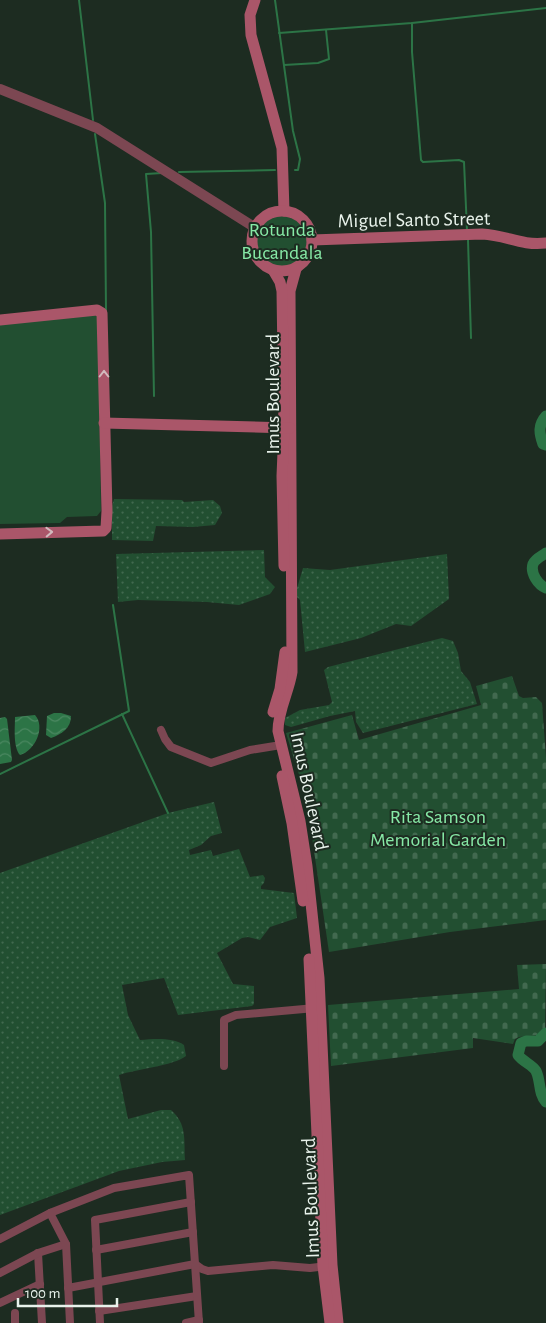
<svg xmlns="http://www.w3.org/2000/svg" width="546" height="1323" font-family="'Alegreya Sans',sans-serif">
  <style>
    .grass { fill: url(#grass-dots) }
    .cemetery { fill: url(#cemetery-stones) }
    .green { fill: #224f31 }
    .water { fill: url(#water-waves) }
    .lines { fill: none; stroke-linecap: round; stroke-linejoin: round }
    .stream { stroke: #2c7446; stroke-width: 2 }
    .river { stroke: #2c7446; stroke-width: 11 }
    .minor { stroke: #7c4752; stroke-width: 8 }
    .tertiary { stroke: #7c4752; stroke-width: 10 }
    .secondary { stroke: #aa5669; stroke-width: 11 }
    .oneway { stroke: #d2bbbe }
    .labels { text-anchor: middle; stroke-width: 4; stroke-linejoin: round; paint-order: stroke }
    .street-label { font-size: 20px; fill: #e8f2eb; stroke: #1d2c21 }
    .park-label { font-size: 20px; fill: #87e9a6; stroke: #1d2c21 }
  </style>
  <defs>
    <pattern id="grass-dots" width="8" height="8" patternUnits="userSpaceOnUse" patternTransform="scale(1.25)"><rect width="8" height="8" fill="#224f31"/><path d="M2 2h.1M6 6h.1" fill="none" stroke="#42694f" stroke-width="1.8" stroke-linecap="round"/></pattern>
    <pattern id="cemetery-stones" width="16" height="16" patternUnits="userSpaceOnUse" patternTransform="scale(1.25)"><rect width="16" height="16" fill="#224f31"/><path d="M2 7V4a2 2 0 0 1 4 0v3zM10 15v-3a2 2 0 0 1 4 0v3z" fill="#42694f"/></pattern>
    <pattern id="water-waves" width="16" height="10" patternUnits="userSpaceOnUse" patternTransform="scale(1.25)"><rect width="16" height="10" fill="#2c7446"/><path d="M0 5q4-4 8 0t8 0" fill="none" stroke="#4b8861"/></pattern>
  </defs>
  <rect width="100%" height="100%" fill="#1d2c21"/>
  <g class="grass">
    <path d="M114,499L182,500L184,502L213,500L220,506L222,513L215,525L193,527L156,526L153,541L112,540V506Z"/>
    <path d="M264,550L265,577L275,587L270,594L239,605L207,602L138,600L118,602L116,554Z"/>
    <path d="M447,554L449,599L411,626L396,624L361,638L305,652L300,600L295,595L303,568L330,570Z"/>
    <path d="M442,638L453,641L458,653L461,671L470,682L477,704L363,733L356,722L355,711L330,716L291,727L285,725V718L300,710L329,705L332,702L324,670L328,667Z"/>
    <path d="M214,802L222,833L211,836L201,845L189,850L190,855L211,850L213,856L239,849L250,877L263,875L265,878L264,883L261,886V889L294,893L297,918L270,927L260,940L248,937L242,938L217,953L233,984L254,986V1004L252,1006L178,1015L164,978L122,985L128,1015L140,1040C154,1039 172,1037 184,1045L186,1056C173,1066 136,1069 119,1075L128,1119L161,1110H171C187,1124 184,1139 185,1160L162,1162L119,1171L0,1215V873L168,813Z"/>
  </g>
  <g class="cemetery">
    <path d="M512,676L519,696L523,698L536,697L542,703L546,758V920L450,932L329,952L306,797L286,733L352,715L359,740L481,705L476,686Z"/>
    <path d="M546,964L545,1034L519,1037L515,1039L513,1044L473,1038V1048L331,1066L328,1005L519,989L517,965Z"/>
  </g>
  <g class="green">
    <circle cx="282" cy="241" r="25"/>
    <path d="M98,314L101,511L97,516L67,517L60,523L0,524V324Z"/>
  </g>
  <g class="water">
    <path d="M61,713L71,716C71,728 62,734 51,738L46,735L47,716L54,713Z"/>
    <path d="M35,715C46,727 35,751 20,755C13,747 15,728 15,717Z"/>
    <path d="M5,717L7,719L12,760L11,762L0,764V718Z"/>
  </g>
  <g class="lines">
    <g class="stream">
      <path d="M79,0L93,120"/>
      <path d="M275,0L293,131L300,159L298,170H295"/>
      <path d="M412,23V52L421,160L423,162L459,160L464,162L467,230"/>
      <path d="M279,33L412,23L546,8"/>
      <path d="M284,65L318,63L329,59L326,30"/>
      <path d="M95,134L105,203L106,310"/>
      <path d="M179,172L275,170"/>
      <path d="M468,240L471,338"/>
      <path d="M154,396L151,232L146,174L162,173"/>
      <path d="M122,714L168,813"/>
      <path d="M0,774L129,711L113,605"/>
    </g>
    <g class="river">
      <path d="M546,416C538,425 539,433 543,444L546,445"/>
      <path d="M546,553C542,556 535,559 533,564C530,573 538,585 546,588"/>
      <path d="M546,1033L538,1041H526L521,1043L518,1055C523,1062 533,1065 536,1071C541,1081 538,1093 546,1102"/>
    </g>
    <g class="minor">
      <path d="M161,730L165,739L171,747L211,763L250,750L281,745"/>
      <path d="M224,1066V1020L236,1015L315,1008"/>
      <path d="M0,1239L50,1213"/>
      <path d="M96,1250L193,1232"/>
      <path d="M38,1253L42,1323"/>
      <path d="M0,1273L38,1253L66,1244"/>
      <path d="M68,1288L195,1264L202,1269L208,1271L273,1265L310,1268L327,1266"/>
      <path d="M0,1303L40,1284"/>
      <path d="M99,1311L197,1296"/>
      <path d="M15,1313V1323"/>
      <path d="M70,1323L66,1244L50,1213L114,1188L189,1175L199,1323"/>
      <path d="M100,1323L95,1220L191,1202"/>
      <path d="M186,1323L199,1320"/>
    </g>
    <path class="tertiary" d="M0,89L97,128L254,227"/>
    <g class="secondary">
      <path d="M255,0L250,15L251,35L282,148L284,211"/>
      <circle cx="282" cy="241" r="30"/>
      <path d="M312,240L482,234C507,235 520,246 546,243"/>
      <path d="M296,269L290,291L292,672C289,692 278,710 278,731L300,821L307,866L319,978L332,1265L338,1323"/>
      <path d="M273,270L280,282L282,291L284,428L282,476L284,566"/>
      <path d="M0,320L97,310L102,313L107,511L106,528L103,531L0,534"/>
      <path d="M104,423L290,428"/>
      <path d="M273,712L280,689L285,652"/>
      <path d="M282,776L292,823L303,901"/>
      <path d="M309,959L323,1266L330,1323"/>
    </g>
  </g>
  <defs><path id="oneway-chevron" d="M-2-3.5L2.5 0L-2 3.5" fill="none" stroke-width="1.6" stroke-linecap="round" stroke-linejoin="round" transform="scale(1.25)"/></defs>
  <g class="oneway">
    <use href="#oneway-chevron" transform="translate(104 374) rotate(-90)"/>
    <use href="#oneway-chevron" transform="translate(49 532) rotate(-2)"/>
  </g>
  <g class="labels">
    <g class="street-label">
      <text transform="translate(414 219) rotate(-1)" y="7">Miguel Santo Street</text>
      <text transform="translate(272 394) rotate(-90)" y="7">Imus Boulevard</text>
      <text transform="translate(310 791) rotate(78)" y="7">Imus Boulevard</text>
      <text transform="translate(310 1198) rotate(-92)" y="7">Imus Boulevard</text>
    </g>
    <g class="park-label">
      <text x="282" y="236">Rotunda<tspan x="282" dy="23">Bucandala</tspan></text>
      <text x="438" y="823">Rita Samson<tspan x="438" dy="23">Memorial Garden</tspan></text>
    </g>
  </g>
  <path d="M18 1298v8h99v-8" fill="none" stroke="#e8f2eb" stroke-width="2.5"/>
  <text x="25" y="1298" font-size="15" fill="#e8f2eb" stroke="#1d2c21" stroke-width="4" paint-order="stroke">100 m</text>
</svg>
